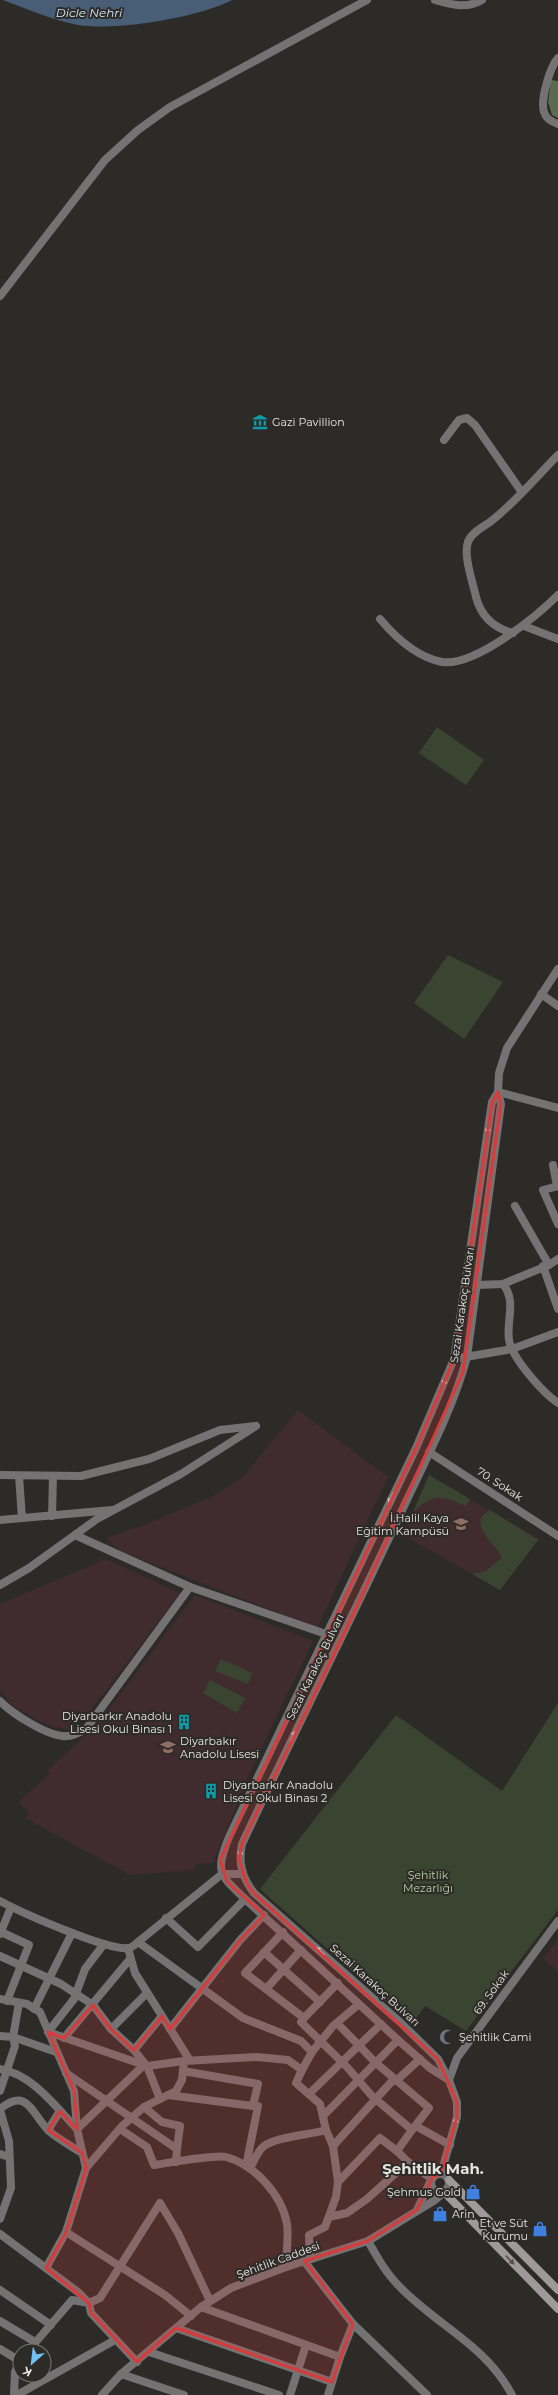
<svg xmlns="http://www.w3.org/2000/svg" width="558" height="2395" font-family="Montserrat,sans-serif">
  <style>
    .education { fill: #402c2f }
    .green { fill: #394531 }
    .forest { fill: #5a6c4f }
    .water { fill: #485e77 }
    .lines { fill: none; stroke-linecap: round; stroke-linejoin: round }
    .minor { stroke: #747272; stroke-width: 8 }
    .tertiary { stroke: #747272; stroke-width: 8 }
    .secondary { stroke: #9e9a9a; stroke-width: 8 }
    .oneway { fill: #c5c4c2 }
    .oneway2 { fill: #55524f }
    .marked { fill: #d83b3b; fill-opacity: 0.2; stroke: #d83b3b; stroke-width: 3; stroke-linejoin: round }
    .labels { text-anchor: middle; stroke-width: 4; stroke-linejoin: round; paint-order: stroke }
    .poi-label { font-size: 11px; fill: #e8e7e4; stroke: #2d2b27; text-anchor: start }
    .street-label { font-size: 11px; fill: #e8e7e4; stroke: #2d2b27 }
    .park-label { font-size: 11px; fill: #b5d5a1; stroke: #2d2b27 }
    .water-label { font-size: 12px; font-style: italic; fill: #d5e5f8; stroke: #2d2b27 }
    .district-label { font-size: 15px; font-weight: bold; fill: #e6e3de; stroke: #2d2b27 }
  </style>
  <rect width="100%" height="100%" fill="#2d2b27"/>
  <g class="education">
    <path d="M298,1410L388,1477L317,1628L120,1551L106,1538L147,1524L213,1496L243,1477Z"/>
    <path d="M429,1475L539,1539L500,1590L403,1535Z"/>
    <path d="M106,1559L180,1593L84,1719L66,1729L49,1726L14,1707L0,1690V1604Z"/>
    <path d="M195,1595L313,1641L252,1768L213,1863L195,1864V1870L130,1875L25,1818L29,1814L19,1802L49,1774L48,1770L97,1725Z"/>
    <path d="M558,1940V1971L543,1959Z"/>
  </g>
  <g class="green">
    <path d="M437,727L484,760L466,785L419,753Z"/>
    <path d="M448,955L503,982L464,1039L414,1003Z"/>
    <path d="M429,1475L470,1499L466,1506C442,1496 433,1493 413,1512Z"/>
    <path d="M490,1510L538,1540L500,1590L472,1574L484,1572L502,1558C500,1547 464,1524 490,1510Z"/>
    <path d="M221,1659L252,1673L248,1684L215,1671Z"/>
    <path d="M210,1680L245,1698L237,1713L203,1693Z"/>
    <path d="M558,1703V1910L466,2031L425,2006L412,2024L260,1889L396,1715L502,1791Z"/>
  </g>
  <path class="forest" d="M551,80L558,81V118L552,115L548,102Z"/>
  <path class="water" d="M3,0H232C197,18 117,31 78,25C52,20 27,9 3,0Z"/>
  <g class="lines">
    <g class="minor">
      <path d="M435,0C452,5 466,9 482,0"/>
      <path d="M558,58C550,67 540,100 544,112C546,119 552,122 558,124"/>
      <path d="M444,440L459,420L467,418L475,425L521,491"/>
      <path d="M380,619C396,638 416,657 442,662C474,667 536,617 558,595"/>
      <path d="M524,626L558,639"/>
      <path d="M513,633C493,628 481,616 476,597C473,583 463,555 468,542C471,533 483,527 490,522C514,504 537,476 558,455"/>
      <path d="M541,994L558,1006"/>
      <path d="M498,1092L558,1108"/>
      <path d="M553,1165L557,1186"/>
      <path d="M558,1186L543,1190L558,1224"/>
      <path d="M515,1206L549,1265"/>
      <path d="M543,1266L558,1309"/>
      <path d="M503,1284C517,1302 506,1320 509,1340C512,1358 543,1393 558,1403"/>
      <path d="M477,1285L503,1284L549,1265L558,1259"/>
      <path d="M454,1359L512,1349L558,1332"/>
      <path d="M429,1452L558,1536"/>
      <path d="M0,1475L81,1476L149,1459L220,1430L255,1426"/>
      <path d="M19,1476L22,1518"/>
      <path d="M52,1516L53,1476"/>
      <path d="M0,1520L112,1510"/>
      <path d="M75,1535L190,1587L326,1634"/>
      <path d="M0,1585L29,1568L97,1519L181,1474L256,1426"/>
      <path d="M0,1701C11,1713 46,1735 63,1736C72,1737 78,1733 86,1729L190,1587"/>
      <path d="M0,1901C20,1912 108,1951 128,1948C131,1948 136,1944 138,1942L222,1874H243"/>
      <path d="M166,1918L198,1947L245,1899"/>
      <path d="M1,1932L29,1945L7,2001"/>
      <path d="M283,1932L245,1973L304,2018L338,1983"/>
      <path d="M0,1934L11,1907"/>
      <path d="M138,1942L243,2018L301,2041L312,2052L302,2070"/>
      <path d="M104,1944L85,1969L74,1999L48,2032L147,2066L184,2061"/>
      <path d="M128,1948L135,1973L189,2059"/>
      <path d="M264,1952L320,2002"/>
      <path d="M0,1956L61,1984L93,2005L111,2029L134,2050L145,2064L77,2129C56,2107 32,2074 0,2069"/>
      <path d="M266,1989L301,1950"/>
      <path d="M0,1999L27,2004L40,2012L74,2091L77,2129L86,2168L66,2232L46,2268"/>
      <path d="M34,2009L72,1933"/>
      <path d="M304,2018L301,2022L347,2067L372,2096L412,2130L429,2108L376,2063L337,2023"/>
      <path d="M111,2029L147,1993"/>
      <path d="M170,2029L241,1939L264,1915"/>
      <path d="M0,2036L13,2037L56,2052"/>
      <path d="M64,2038L130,1959"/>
      <path d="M134,2050L162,2016"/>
      <path d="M312,2052L333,2026L359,2004"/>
      <path d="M147,2066L160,2099"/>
      <path d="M183,2071L258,2084L253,2106H258L246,2166"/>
      <path d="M66,2073L177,2149L176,2162"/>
      <path d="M396,2081L420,2059"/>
      <path d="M0,2091L15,2046L13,2037L19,2003"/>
      <path d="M309,2094L381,2024"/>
      <path d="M168,2095L253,2106"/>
      <path d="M144,2107L162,2122L180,2126L177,2149"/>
      <path d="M0,2109C28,2086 32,2115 49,2131C58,2139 71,2146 82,2153"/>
      <path d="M0,2110L9,2141L11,2188L0,2219"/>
      <path d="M323,2116L398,2040"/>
      <path d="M416,2126L450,2145"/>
      <path d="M120,2129L147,2147L154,2165C168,2163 216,2154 226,2157C255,2165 282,2195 287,2224C289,2237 286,2253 286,2267"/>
      <path d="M48,2130L60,2111"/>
      <path d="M412,2130L397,2151L408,2162L432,2179"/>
      <path d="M333,2146L394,2079"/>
      <path d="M0,2154L9,2157"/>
      <path d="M86,2168L122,2126L144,2107L176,2091L182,2080L184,2061L257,2057L288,2060L302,2070L296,2083L320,2104L326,2130L333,2146L338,2182L336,2197L325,2227L309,2235L310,2259"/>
      <path d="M250,2169C253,2163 256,2155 261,2149C270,2137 310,2135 326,2130"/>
      <path d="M338,2182L380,2138L397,2151"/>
      <path d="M329,2217L347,2213L367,2199L408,2162"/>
      <path d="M66,2232L165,2295L191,2316"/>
      <path d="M0,2234L78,2292L89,2303L100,2298L160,2203L178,2233L210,2301"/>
      <path d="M368,2241C377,2257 386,2273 399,2286C436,2325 486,2345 512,2395"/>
      <path d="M304,2261L353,2324"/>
      <path d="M0,2290L51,2325"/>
      <path d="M201,2307L340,2357"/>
      <path d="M0,2321L35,2342"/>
      <path d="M176,2328L332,2382"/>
      <path d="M0,2349L20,2361"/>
      <path d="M28,2351L72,2300L89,2303L91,2313L137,2362"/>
      <path d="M149,2352L279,2395"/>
      <path d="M121,2374L184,2395"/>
      <path d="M14,2395L15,2372L20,2361"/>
      <path d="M17,2395L115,2340"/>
      <path d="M290,2395L306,2345"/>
      <path d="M328,2395L340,2357L353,2324L427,2395"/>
    </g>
    <g class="tertiary">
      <path d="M0,296L105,160L138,130L170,107L367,0"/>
      <path d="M558,969L507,1048L499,1073L498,1092L492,1102L454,1359L416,1448L229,1837C215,1872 219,1874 245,1899L398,2040L430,2068L449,2080L457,2058L558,1921"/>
      <circle cx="440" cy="2183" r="9"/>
      <path d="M441,2174L457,2117V2102L449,2080L438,2059L401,2023L254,1893C242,1877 238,1863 242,1844C293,1735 347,1628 398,1519C422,1466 452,1413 467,1357L501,1104L498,1092"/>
      <path d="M417,2210L431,2180"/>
      <path d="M102,2395L121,2374L201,2307L231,2288L286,2267L368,2241L435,2200L444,2192"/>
    </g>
    <g class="secondary">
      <path d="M449,2180L558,2290"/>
      <path d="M444,2192L558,2309"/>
    </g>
  </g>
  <defs><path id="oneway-solid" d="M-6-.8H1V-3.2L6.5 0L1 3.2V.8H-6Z"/></defs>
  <g class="oneway">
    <use href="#oneway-solid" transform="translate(488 1128) rotate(98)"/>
    <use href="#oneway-solid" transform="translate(445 1380) rotate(112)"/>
    <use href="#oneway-solid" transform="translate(391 1498) rotate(116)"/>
    <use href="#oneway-solid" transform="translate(293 1736) rotate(-64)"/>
    <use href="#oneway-solid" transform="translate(240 1855) rotate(-82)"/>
    <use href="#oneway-solid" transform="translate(320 1951) rotate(-139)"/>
    <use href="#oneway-solid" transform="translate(455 2123) rotate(-77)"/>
  </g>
  <use class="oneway2" href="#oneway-solid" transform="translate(510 2260) rotate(46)"/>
  <path class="marked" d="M498,1092L501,1104L463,1372L356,1609L242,1844L239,1859L247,1883L254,1893L438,2059L457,2102V2117L441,2174L433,2177L417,2210L368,2241L305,2261L353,2324L332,2382L176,2328L137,2362L91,2313L89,2303L46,2268L66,2232L86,2168L82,2153L48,2130L60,2111L77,2129L74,2091L48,2032L64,2038L93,2005L111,2029L134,2050L162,2016L170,2029L241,1939L264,1915L227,1882L220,1860L416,1448L454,1359L492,1102Z"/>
  <defs>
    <g id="museum-bare" transform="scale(1.2)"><path d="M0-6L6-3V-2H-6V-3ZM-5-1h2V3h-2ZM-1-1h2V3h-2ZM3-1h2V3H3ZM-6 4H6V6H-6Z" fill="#0f9aa8" stroke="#2d2b27" stroke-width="2.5" paint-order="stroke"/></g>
    <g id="school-bare" transform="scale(1.2)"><path d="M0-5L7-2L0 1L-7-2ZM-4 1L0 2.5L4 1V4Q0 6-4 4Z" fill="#8d6e63" stroke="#2d2b27" stroke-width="2.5" paint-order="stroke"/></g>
    <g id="building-bare" transform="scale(1.2)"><path d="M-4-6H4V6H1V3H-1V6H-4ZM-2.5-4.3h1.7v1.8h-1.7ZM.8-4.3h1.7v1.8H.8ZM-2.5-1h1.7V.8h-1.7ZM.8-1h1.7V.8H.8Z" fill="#0f9aa8" stroke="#2d2b27" stroke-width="2.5" paint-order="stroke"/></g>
    <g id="mosque-bare" transform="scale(1.2)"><path d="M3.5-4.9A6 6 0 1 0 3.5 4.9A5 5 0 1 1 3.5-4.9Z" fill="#6b7280" stroke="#2d2b27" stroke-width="2.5" paint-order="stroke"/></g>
    <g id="shop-bare" transform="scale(1.2)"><path d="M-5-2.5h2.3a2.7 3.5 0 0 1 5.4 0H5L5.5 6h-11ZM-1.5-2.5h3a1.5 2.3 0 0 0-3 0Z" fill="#3f7fe0" stroke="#2d2b27" stroke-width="2.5" paint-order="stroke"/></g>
  </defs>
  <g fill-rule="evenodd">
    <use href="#museum-bare" x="260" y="422"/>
    <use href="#school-bare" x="461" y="1524"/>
    <use href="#building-bare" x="184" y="1722"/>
    <use href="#school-bare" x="168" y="1747"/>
    <use href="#building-bare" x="211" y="1791"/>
    <use href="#mosque-bare" x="447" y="2037"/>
    <use href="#shop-bare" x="473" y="2192"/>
    <use href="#shop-bare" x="440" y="2214"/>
    <use href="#shop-bare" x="540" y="2229"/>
  </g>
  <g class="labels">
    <g class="poi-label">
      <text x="272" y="426">Gazi Pavillion</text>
      <text x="449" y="1522" text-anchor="end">İ.Halil Kaya<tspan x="449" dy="13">Eğitim Kampüsü</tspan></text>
      <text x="172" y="1720" text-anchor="end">Diyarbarkır Anadolu<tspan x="172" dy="13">Lisesi Okul Binası 1</tspan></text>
      <text x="180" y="1745">Diyarbakır<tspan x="180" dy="13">Anadolu Lisesi</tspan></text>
      <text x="223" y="1789">Diyarbarkır Anadolu<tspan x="223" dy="13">Lisesi Okul Binası 2</tspan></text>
      <text x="459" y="2041">Şehitlik Cami</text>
      <text x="461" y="2196" text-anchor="end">Şehmus Gold</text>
      <text x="452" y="2218">Arin</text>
      <text x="528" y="2227" text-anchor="end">Et ve Süt<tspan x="528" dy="13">Kurumu</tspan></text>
    </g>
    <g class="street-label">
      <text transform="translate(462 1305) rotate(-82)" y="4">Sezai Karakoç Bulvarı</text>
      <text transform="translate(500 1484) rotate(33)" y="4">70. Sokak</text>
      <text transform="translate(315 1667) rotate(-64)" y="4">Sezai Karakoç Bulvarı</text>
      <text transform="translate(375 1985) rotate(42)" y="4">Sezai Karakoç Bulvarı</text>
      <text transform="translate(491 1992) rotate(-54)" y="4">69. Sokak</text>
      <text transform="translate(278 2260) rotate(-20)" y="4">Şehitlik Caddesi</text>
    </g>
    <g class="park-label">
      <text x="428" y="1879">Şehitlik<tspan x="428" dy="13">Mezarlığı</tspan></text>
    </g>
    <g class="water-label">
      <text x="89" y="17">Dicle Nehri</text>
    </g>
    <g class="district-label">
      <text x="433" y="2174">Şehitlik Mah.</text>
    </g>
  </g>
  <g transform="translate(32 2363) rotate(208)"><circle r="19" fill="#2d2b27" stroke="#787673"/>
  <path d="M0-3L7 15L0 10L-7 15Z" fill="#72c1f5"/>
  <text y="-6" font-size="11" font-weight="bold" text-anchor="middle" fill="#e8e7e4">K</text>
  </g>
</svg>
